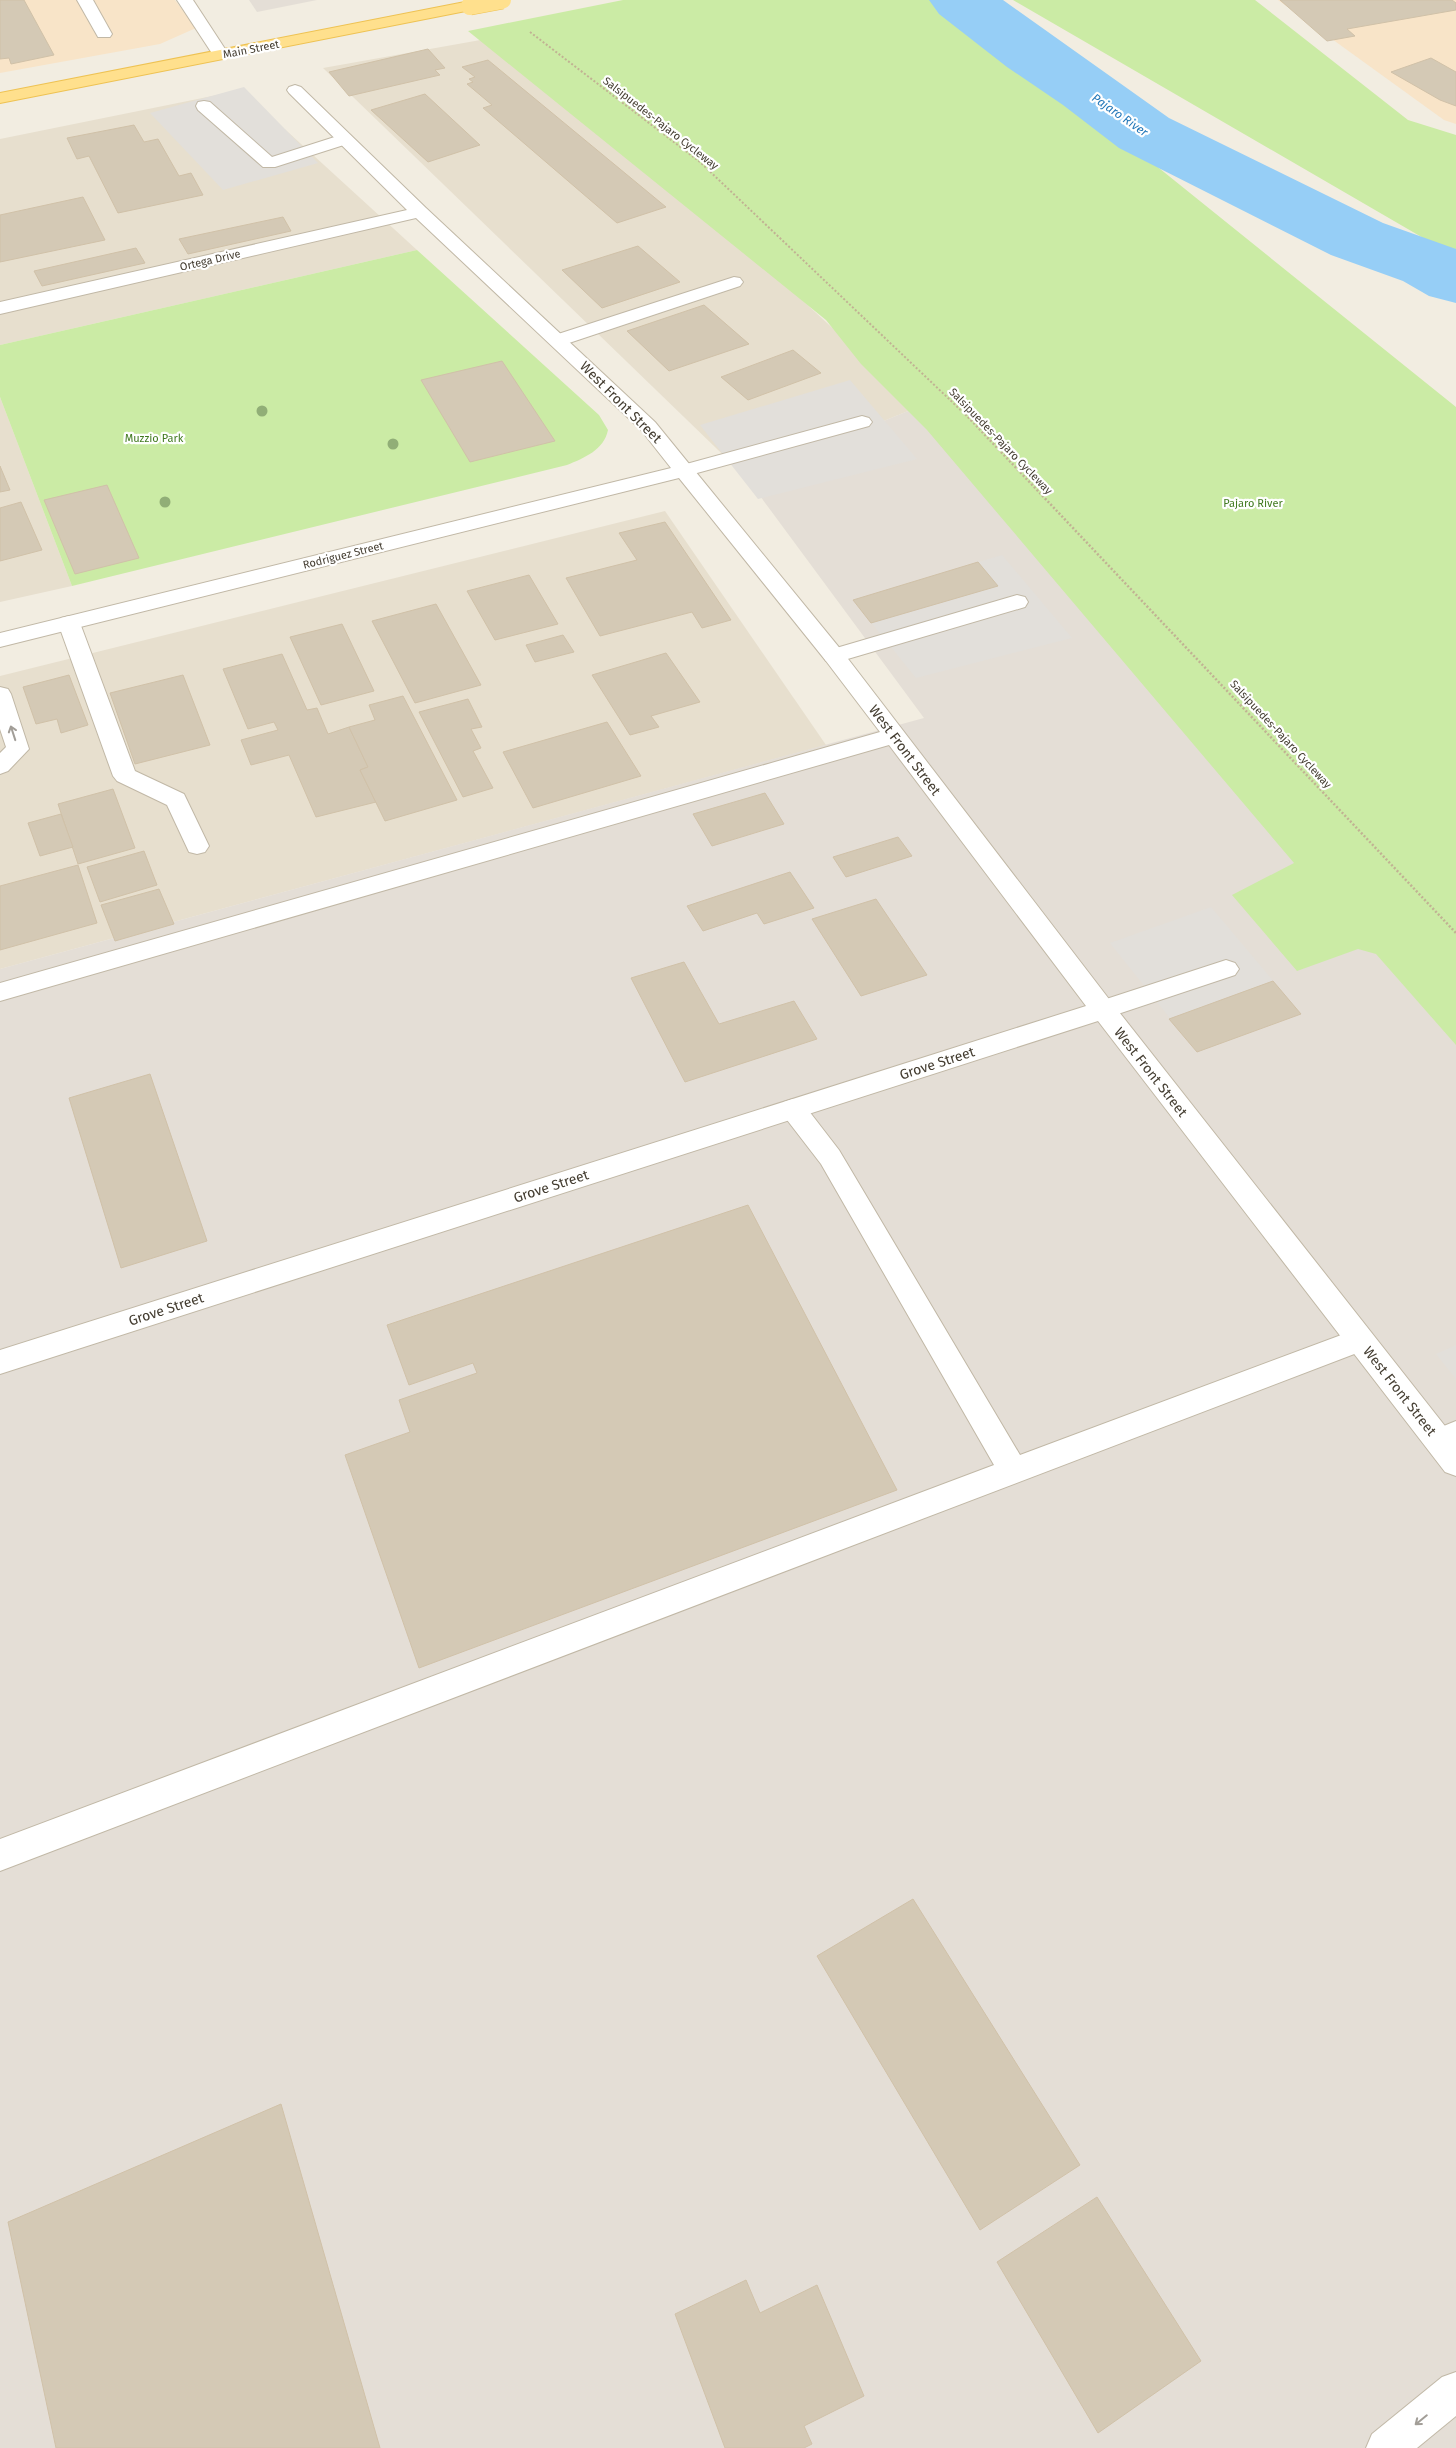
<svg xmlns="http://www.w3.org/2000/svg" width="1456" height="2448" font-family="'Fira Sans',sans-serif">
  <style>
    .residential { fill: #e7dfce }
    .commercial { fill: #f8e4c8 }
    .industrial { fill: #e4ded6 }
    .green { fill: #cbeba5 }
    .parking { fill: #e2dfda }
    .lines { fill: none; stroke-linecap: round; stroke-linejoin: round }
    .river { fill: #96cef6; fill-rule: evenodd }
    .building { fill: #d4c9b5; stroke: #d0c1a8 }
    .lane-casing { stroke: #c1b8a6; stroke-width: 2 }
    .street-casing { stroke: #c1b8a6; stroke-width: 2 }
    .primary-casing { stroke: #eec253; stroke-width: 2 }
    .path-far1 { stroke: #c1b293; stroke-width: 2; stroke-dasharray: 2 2; stroke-linecap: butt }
    .path { stroke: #c1b293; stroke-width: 2.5; stroke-dasharray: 2 2; stroke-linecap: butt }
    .lane { fill: #fff; fill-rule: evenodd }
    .street { fill: #fff; fill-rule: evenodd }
    .primary { fill: #ffe08d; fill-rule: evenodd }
    .primary-bridge-casing { stroke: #eec253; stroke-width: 19; stroke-linecap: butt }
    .primary-bridge { stroke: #ffe08d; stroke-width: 18 }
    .tree { fill: #91ae77 }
    .oneway { stroke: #a29e98 }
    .labels { text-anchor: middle; stroke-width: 4.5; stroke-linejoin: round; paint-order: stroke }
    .far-street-label { font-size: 11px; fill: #443d31; stroke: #fff }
    .far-park-label { font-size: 11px; fill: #417a20; stroke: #fff }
    .far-water-label { font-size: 12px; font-style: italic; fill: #2277b8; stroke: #fff }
    .street-label { font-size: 14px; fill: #443d31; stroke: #fff }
  </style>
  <rect width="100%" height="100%" fill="#f2ede1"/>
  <g class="residential">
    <path d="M514,34L918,407L746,477L323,68Z"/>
    <path d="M242,90L417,250L0,345V139Z"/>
    <path d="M0,397L72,586L0,602Z"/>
    <path d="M665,511L826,745L0,969V676Z"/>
  </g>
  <g class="commercial">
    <path d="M0,0H175L196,28L160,44L0,73Z"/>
    <path d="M1278,0H1456V124L1444,120Z"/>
  </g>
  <g class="industrial">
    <path d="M249,0H317L257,12Z"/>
    <path d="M918,407L1456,1008V2448H0V969L924,718L746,477Z"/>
  </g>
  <g class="green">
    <path d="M623,0H950L1456,407V1045L1376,954L1358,949L1297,971L1232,895L1294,863L927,430L861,364L826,320L468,31Z"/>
    <path d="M1013,0H1255L1408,120L1456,135V257Z"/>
    <path d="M417,250L599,415L608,430C604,450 584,458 567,465L72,586L0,397V345Z"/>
  </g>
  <g class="parking">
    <path d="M244,87L318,163L223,190L150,113Z"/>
    <path d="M850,380L917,459L758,499L700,425Z"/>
    <path d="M1002,555L1072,638L916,678L853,600Z"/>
    <path d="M1211,907L1301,1014L1197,1052L1110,943Z"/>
    <path d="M1456,1345V1379L1436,1354Z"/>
  </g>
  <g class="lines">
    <path class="river" d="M929,0H1003L1169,118L1383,223L1456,249V303L1429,296L1403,281L1331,255L1119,148L1063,105L1007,67L939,14Z"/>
  </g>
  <g class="building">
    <path d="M0,0H24L54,55L11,64L9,58L0,59Z"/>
    <path d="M1280,0H1452L1456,3V10L1347,29L1355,36L1327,41Z"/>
    <path d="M428,49L445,68L435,70L440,75L349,96L329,72Z"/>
    <path d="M1431,58L1456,72V106L1440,100L1391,72Z"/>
    <path d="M488,60L666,207L617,223L483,108L492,105L467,84L473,82L469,79L475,77L462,67Z"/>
    <path d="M425,94L480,145L428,162L371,110Z"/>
    <path d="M134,125L144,142L158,139L179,176L191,173L203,195L118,213L89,156L77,159L67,138Z"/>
    <path d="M83,197L105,240L0,262V215Z"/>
    <path d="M283,217L291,231L188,254L179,239Z"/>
    <path d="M638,246L680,282L602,308L562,270Z"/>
    <path d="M136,248L145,263L42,286L34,271Z"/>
    <path d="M704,305L749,344L669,371L627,331Z"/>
    <path d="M793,350L821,373L748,400L721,377Z"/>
    <path d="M502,361L555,441L470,462L421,380Z"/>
    <path d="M0,466L10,490L0,492Z"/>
    <path d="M107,485L139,558L75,574L44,500Z"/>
    <path d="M21,502L42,550L0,561V508Z"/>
    <path d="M665,522L731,620L702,628L692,612L600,636L566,578L637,560L619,533Z"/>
    <path d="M978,562L998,586L871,623L853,600Z"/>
    <path d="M529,575L558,624L495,640L467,591Z"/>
    <path d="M436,604L481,685L415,703L372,621Z"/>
    <path d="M342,624L374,691L321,705L290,637Z"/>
    <path d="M563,635L574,652L535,662L526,645Z"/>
    <path d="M666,653L700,702L651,716L659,727L630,735L592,675Z"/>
    <path d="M282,654L307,710L317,708L328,734L349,727L368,767L360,770L376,802L316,817L289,755L251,765L241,740L278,730L274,722L248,729L223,669Z"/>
    <path d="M69,675L88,725L61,733L57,719L36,724L23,687Z"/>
    <path d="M183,675L210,745L135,764L110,693Z"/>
    <path d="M403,696L457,800L385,821L360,770L368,767L349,727L375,720L369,705Z"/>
    <path d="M468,699L482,727L471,729L481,748L473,751L493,788L463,797L419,712Z"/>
    <path d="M607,722L641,776L533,808L503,752Z"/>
    <path d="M113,789L135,848L78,864L58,804Z"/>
    <path d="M765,793L784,824L712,846L693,814Z"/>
    <path d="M61,814L73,847L40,856L28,823Z"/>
    <path d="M898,837L912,856L846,877L833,857Z"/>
    <path d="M144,851L157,885L100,902L87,867Z"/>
    <path d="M78,865L97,923L0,950V886Z"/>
    <path d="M790,872L814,908L764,924L757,913L703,931L687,906Z"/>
    <path d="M159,889L174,924L115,941L101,905Z"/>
    <path d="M876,899L927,975L861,996L812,919Z"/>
    <path d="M684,962L719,1024L794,1001L817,1039L685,1082L631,978Z"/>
    <path d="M1273,981L1301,1014L1197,1052L1169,1019Z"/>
    <path d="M150,1074L207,1241L121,1268L69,1098Z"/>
    <path d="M748,1205L897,1490L419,1668L345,1455L410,1432L399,1400L477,1373L473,1363L409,1385L387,1325Z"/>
    <path d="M913,1899L1080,2165L980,2230L817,1956Z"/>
    <path d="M281,2104L380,2448H56L8,2222Z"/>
    <path d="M1097,2197L1201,2361L1098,2433L997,2262Z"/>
    <path d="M746,2280L760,2313L817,2285L864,2396L804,2426L812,2444L804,2448H725L675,2314Z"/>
  </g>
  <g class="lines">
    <g class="lane-casing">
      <g id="lane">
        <path d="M77,0H93L112,34L110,37H98Z"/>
        <path d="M204,101L210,102L272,157L344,134L350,135L352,139L350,143L275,167H263L198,110L196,106L198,102Z"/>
        <path d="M734,277L740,278L743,282L740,286L566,344H552L550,340L552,336Z"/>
        <path d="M862,416L869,418L872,422L869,426L686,476L679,474L676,470L679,466Z"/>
        <path d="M1017,595L1025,597L1028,602L1025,607L834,663L826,661L823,656L826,651Z"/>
        <path d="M69,616L77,618L80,623L135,771L184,794L209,846L205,852L197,854L189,852L167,805L117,781L113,776L58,623L61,618Z"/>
        <path d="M0,687L8,689L11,694L29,749L8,771L0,774V753L6,747L0,729Z"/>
        <path d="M1226,960L1235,963L1239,969L1235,975L1103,1019L1094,1017L1090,1010L1094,1003Z"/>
        <path d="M793,1099L802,1102L839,1150L1020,1455L1360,1328L1370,1332L1374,1340L1370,1348L0,1871V1839L994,1465L821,1164L784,1116L780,1109L784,1102Z"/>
        <path d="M1456,1421V1447L1439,1454L1429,1450L1424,1441L1429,1432Z"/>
      </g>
    </g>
    <g class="street-casing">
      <g id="street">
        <path d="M177,0H193L229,55L227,58H215Z"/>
        <path d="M295,85L301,87L426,208L655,422L690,465L693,466L695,471L842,651L1112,1003L1456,1440V1476L1445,1472L1098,1021L0,1374V1350L1086,1006L889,745L0,1001V983L880,732L826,661L679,478L0,647V633L671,468L641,430L416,218L0,314V302L407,210L289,93L287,90L289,87Z"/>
        <path d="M1456,2372V2416L1417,2448H1366L1372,2434L1442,2377Z"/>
      </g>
    </g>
    <g class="primary-casing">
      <path id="primary" d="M470,1L476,3L478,6L476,9L0,103V93Z"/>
    </g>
    <path class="path-far1" d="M530,32L700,162L969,418"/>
    <path class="path" d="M968,417L1456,933"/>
    <use href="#lane" class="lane"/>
    <use href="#street" class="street"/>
    <use href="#primary" class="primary"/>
    <g class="primary-bridge-casing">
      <path id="primary-bridge" d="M470,6L502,0"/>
    </g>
    <use href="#primary-bridge" class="primary-bridge"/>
  </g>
  <g class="tree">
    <circle cx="262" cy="411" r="5.5"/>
    <circle cx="393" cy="444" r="5.5"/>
    <circle cx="165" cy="502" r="5.5"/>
  </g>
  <defs><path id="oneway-shaft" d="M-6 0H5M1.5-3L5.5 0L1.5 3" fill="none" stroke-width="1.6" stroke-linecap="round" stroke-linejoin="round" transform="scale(1.25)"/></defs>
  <g class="oneway">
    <use href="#oneway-shaft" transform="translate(13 733) rotate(-108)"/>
    <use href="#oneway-shaft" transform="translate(1421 2420) rotate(141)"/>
  </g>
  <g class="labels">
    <g class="far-street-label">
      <text transform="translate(251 49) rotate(-11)" y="4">Main Street</text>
      <text transform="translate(661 123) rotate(38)" y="4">Salsipuedes-Pajaro Cycleway</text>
      <text transform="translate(210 260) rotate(-13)" y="4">Ortega Drive</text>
      <text transform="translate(1001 441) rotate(46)" y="4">Salsipuedes-Pajaro Cycleway</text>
      <text transform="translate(343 555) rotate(-14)" y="4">Rodriguez Street</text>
      <text transform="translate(1281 734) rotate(47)" y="4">Salsipuedes-Pajaro Cycleway</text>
    </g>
    <g class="far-park-label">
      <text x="154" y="442">Muzzio Park</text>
      <text x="1253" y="507">Pajaro River</text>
    </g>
    <g class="far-water-label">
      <text transform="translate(1120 115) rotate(35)" y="4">Pajaro River</text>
    </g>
    <g class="street-label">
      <text transform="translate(621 402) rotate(45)" y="5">West Front Street</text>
      <text transform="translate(905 750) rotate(53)" y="5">West Front Street</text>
      <text transform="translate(937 1063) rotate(-18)" y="5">Grove Street</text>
      <text transform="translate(1151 1072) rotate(52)" y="5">West Front Street</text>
      <text transform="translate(551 1186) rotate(-18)" y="5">Grove Street</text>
      <text transform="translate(166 1309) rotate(-18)" y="5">Grove Street</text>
      <text transform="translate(1400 1391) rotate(52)" y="5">West Front Street</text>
    </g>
  </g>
</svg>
